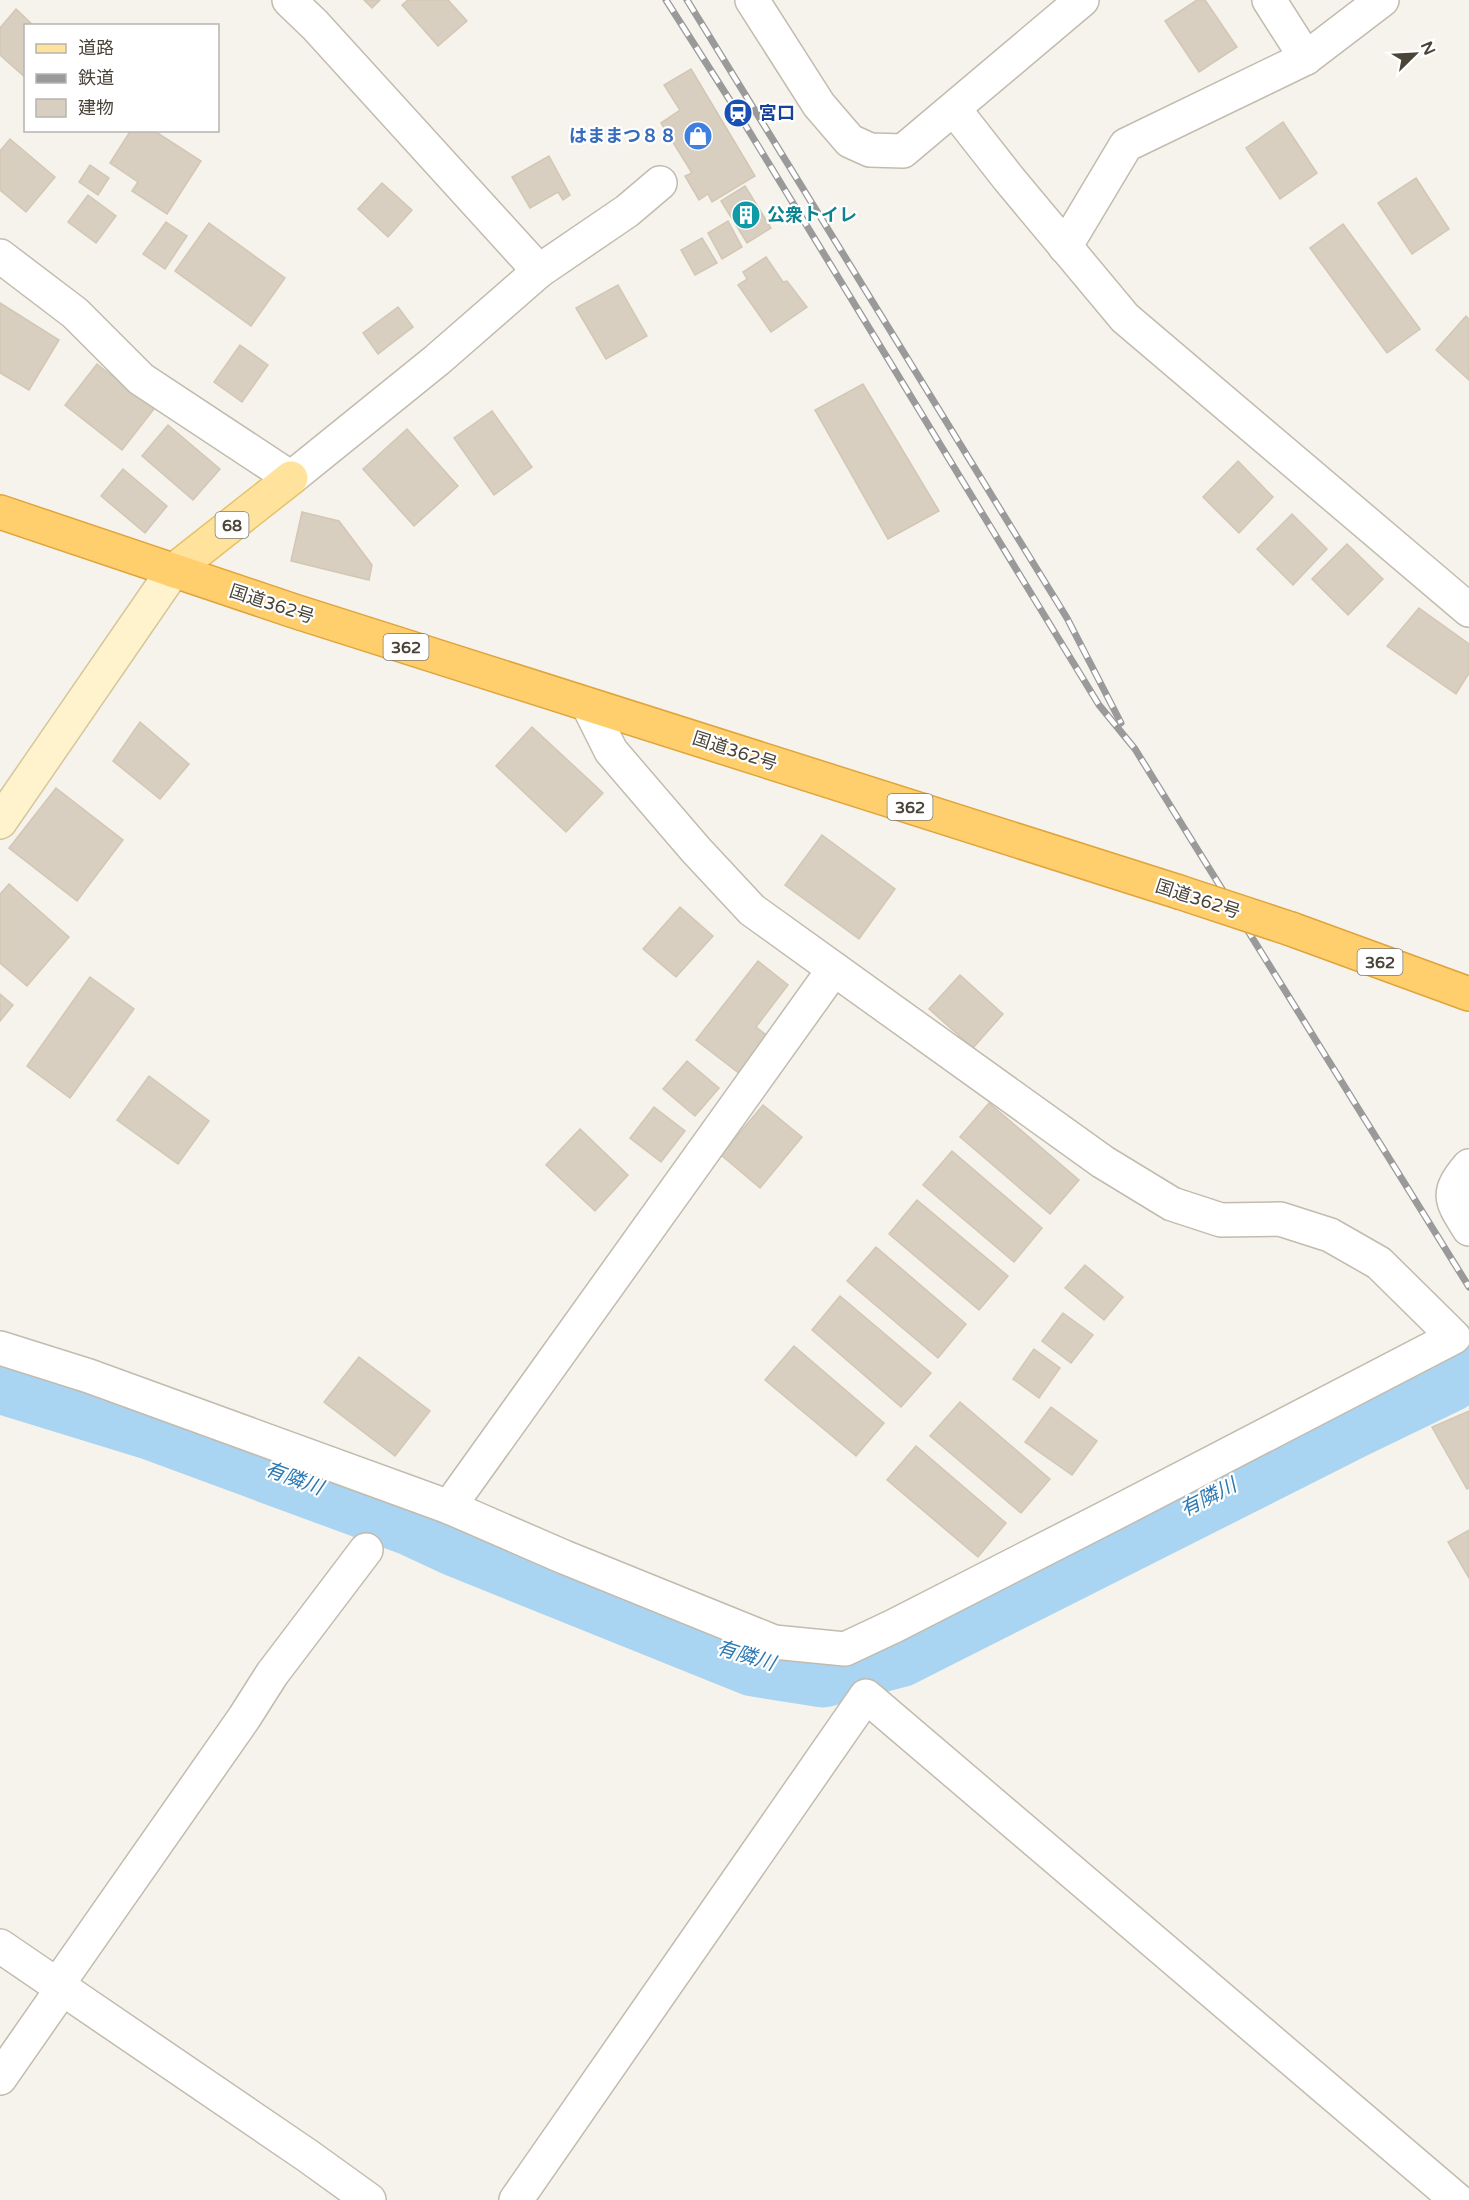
<svg xmlns="http://www.w3.org/2000/svg" width="1469" height="2200" font-family="'Varela Round','Noto Sans JP',sans-serif">
  <style>
    .lines { fill: none; stroke-linecap: round; stroke-linejoin: round }
    .river { stroke: #a9d4f2; stroke-width: 69 }
    .building { fill: #d8cfc1; stroke: #d3c7b4; stroke-width: 1.5 }
    .street-casing { stroke: #c2bbae; stroke-width: 36 }
    .secondary-casing { stroke: #d6c79b; stroke-width: 36 }
    .primary-casing { stroke: #e6c16a; stroke-width: 36 }
    .highway-casing { stroke: #e0a43c; stroke-width: 36 }
    .street { stroke: #fff; stroke-width: 33 }
    .secondary { stroke: #fff3cd; stroke-width: 33 }
    .primary { stroke: #ffe39c; stroke-width: 33 }
    .highway { stroke: #ffcf6e; stroke-width: 33 }
    .rail-casing { stroke: #9a9a9a; stroke-width: 7 }
    .rail { stroke: #fff; stroke-width: 4.5; stroke-dasharray: 14; stroke-linecap: butt }
    .highway-bridge-casing { stroke: #e0a43c; stroke-width: 36; stroke-linecap: butt }
    .highway-bridge { stroke: #ffcf6e; stroke-width: 33 }
    .labels { text-anchor: middle; stroke-width: 4.5; stroke-linejoin: round; paint-order: stroke }
    .shield { fill: #fff; stroke: #817c74; stroke-width: 1.5 }
    .shield-label { font-size: 16px; font-weight: bold; fill: #4b4439 }
    .transit-label { font-size: 18px; font-weight: bold; fill: #164399; stroke: #fff; text-anchor: start }
    .shop-label { font-size: 18px; font-weight: bold; fill: #366cbe; stroke: #fff; text-anchor: end }
    .culture-label { font-size: 18px; font-weight: bold; fill: #0d838f; stroke: #fff; text-anchor: start }
    .street-label { font-size: 18px; fill: #4b4439; stroke: #fff }
    .water-label { font-size: 20px; font-style: italic; fill: #2e7ab2; stroke: #fff }
  </style>
  <rect width="100%" height="100%" fill="#f6f3ec"/>
  <g class="lines">
    <path class="river" d="M0,1379L150,1425L413,1522L456,1542L754,1662L823,1673L899,1653L1351,1425L1448,1378L1469,1365"/>
  </g>
  <g class="building">
    <path d="M364,0H380L372,8Z"/>
    <path d="M408,0H448L467,21L438,46L402,5Z"/>
    <path d="M1197,0H1205L1237,47L1199,72L1165,21Z"/>
    <path d="M16,9L34,26H26V78L0,55V28Z"/>
    <path d="M691,69L755,176L712,202L708,194L699,200L685,176L692,173L661,123L680,110L664,85Z"/>
    <path d="M1283,122L1317,173L1280,199L1246,148Z"/>
    <path d="M131,130H153L201,161L167,214L132,191L138,182L110,163Z"/>
    <path d="M10,139L55,177L26,212L0,190V151Z"/>
    <path d="M549,156L570,195L563,200L558,192L530,208L512,177Z"/>
    <path d="M90,165L109,178L98,195L79,182Z"/>
    <path d="M1416,178L1449,229L1412,254L1378,203Z"/>
    <path d="M382,183L412,210L388,237L358,209Z"/>
    <path d="M745,186L771,228L747,243L721,201Z"/>
    <path d="M88,195L116,216L96,243L68,222Z"/>
    <path d="M728,221L742,247L722,259L708,233Z"/>
    <path d="M166,222L187,236L165,269L143,254Z"/>
    <path d="M209,223L285,278L251,326L175,271Z"/>
    <path d="M1343,224L1420,329L1387,353L1310,248Z"/>
    <path d="M702,238L717,263L695,275L681,250Z"/>
    <path d="M766,257L783,282L787,281L807,307L771,332L738,285L747,279L743,272Z"/>
    <path d="M618,285L647,336L606,359L576,308Z"/>
    <path d="M0,303L59,340L29,390L0,373Z"/>
    <path d="M398,307L413,327L378,354L363,333Z"/>
    <path d="M1466,316L1469,319V380L1436,350Z"/>
    <path d="M240,345L268,365L242,402L214,382Z"/>
    <path d="M97,364L154,409L122,450L65,405Z"/>
    <path d="M863,384L939,511L888,539L815,410Z"/>
    <path d="M492,411L532,467L494,495L454,438Z"/>
    <path d="M168,425L220,469L193,500L142,456Z"/>
    <path d="M407,429L458,486L414,526L363,469Z"/>
    <path d="M1238,461L1273,497L1239,533L1203,497Z"/>
    <path d="M123,469L167,506L145,533L101,496Z"/>
    <path d="M302,512L339,521L372,565L369,580L291,561Z"/>
    <path d="M1292,514L1327,549L1293,585L1257,549Z"/>
    <path d="M1347,544L1383,579L1348,615L1312,579Z"/>
    <path d="M1419,608L1469,644V673L1456,694L1387,646Z"/>
    <path d="M140,722L189,764L160,799L113,761Z"/>
    <path d="M532,727L603,793L566,832L496,766Z"/>
    <path d="M56,788L123,840L77,901L9,848Z"/>
    <path d="M822,835L895,889L859,939L785,885Z"/>
    <path d="M9,884L69,937L27,986L0,963V894Z"/>
    <path d="M680,907L713,936L676,977L643,949Z"/>
    <path d="M758,961L788,985L756,1027L769,1037L740,1074L696,1040Z"/>
    <path d="M960,975L1003,1014L973,1048L929,1009Z"/>
    <path d="M90,977L134,1009L70,1098L27,1066Z"/>
    <path d="M0,994L13,1005L0,1021Z"/>
    <path d="M687,1061L719,1088L695,1116L663,1089Z"/>
    <path d="M149,1076L209,1121L178,1164L117,1120Z"/>
    <path d="M989,1103L1079,1180L1050,1214L960,1137Z"/>
    <path d="M763,1105L802,1137L760,1188L721,1155Z"/>
    <path d="M654,1107L685,1131L661,1162L630,1138Z"/>
    <path d="M580,1129L628,1175L595,1211L546,1165Z"/>
    <path d="M952,1151L1042,1228L1014,1262L923,1185Z"/>
    <path d="M917,1200L1008,1276L979,1310L889,1234Z"/>
    <path d="M876,1247L966,1324L938,1358L847,1281Z"/>
    <path d="M1085,1265L1123,1297L1104,1320L1065,1288Z"/>
    <path d="M840,1296L931,1373L901,1407L812,1330Z"/>
    <path d="M1063,1313L1093,1335L1071,1363L1042,1341Z"/>
    <path d="M794,1346L884,1423L856,1456L765,1380Z"/>
    <path d="M1034,1349L1060,1368L1039,1398L1013,1379Z"/>
    <path d="M359,1357L430,1411L395,1456L324,1402Z"/>
    <path d="M960,1402L1050,1479L1021,1513L930,1436Z"/>
    <path d="M1051,1407L1097,1441L1072,1475L1025,1442Z"/>
    <path d="M1469,1411V1488L1467,1489L1432,1427Z"/>
    <path d="M916,1446L1006,1523L978,1557L887,1480Z"/>
    <path d="M1469,1530V1578L1448,1542Z"/>
  </g>
  <g class="lines">
    <g class="street-casing">
      <g id="street">
        <path d="M289,0L315,25L539,271"/>
        <path d="M752,0L819,105L850,141L870,150L903,151L1082,0"/>
        <path d="M1269,0L1306,58"/>
        <path d="M954,109L1009,179L1125,318L1469,610"/>
        <path d="M1065,247L1126,145L1306,58L1382,0"/>
        <path d="M0,256L75,313L141,379L291,478L437,360L539,271L627,211L660,183"/>
        <path d="M1469,1166C1445,1194 1451,1200 1469,1229"/>
        <path d="M0,1348L89,1376L449,1507L564,1557L774,1642L845,1649L894,1626L1119,1511L1454,1337L1379,1263L1330,1235L1280,1219L1221,1220L1172,1204L1103,1162L834,969L752,910L696,850L611,751L588,705"/>
        <path d="M449,1507L834,969"/>
        <path d="M0,1946L308,2156L369,2200"/>
        <path d="M0,2078L62,1989L65,1974L244,1718L272,1674L366,1550"/>
        <path d="M516,2200L866,1696L1457,2200"/>
      </g>
    </g>
    <g class="secondary-casing">
      <path id="secondary" d="M0,822L173,571"/>
    </g>
    <g class="primary-casing">
      <path id="primary" d="M173,571L291,478"/>
    </g>
    <g class="highway-casing">
      <g id="highway">
        <path d="M0,512L294,611L1179,892"/>
        <path d="M1291,929L1469,994"/>
      </g>
    </g>
    <use href="#street" class="street"/>
    <use href="#secondary" class="secondary"/>
    <use href="#primary" class="primary"/>
    <use href="#highway" class="highway"/>
    <g class="rail-casing">
      <g id="rail">
        <path d="M666,0L738,113L1099,705L1135,749L1469,1287"/>
        <path d="M687,0L1067,618L1121,723"/>
      </g>
    </g>
    <use href="#rail" class="rail"/>
    <g class="highway-bridge-casing">
      <path id="highway-bridge" d="M1179,892L1291,929"/>
    </g>
    <use href="#highway-bridge" class="highway-bridge"/>
  </g>
  <defs>
    <g id="station-disc" transform="scale(1.5)"><circle r="9.5" fill="#1a4fb4" stroke="#fff"/><path d="M-3-6H3Q5-6 5-4V2Q5 4 3 4L4.5 6H3L1.5 4h-3L-3 6H-4.5L-3 4Q-5 4-5 2V-4Q-5-6-3-6ZM-3.5-4v3h7v-3ZM-3.5 1v1.5H-2V1ZM2 1v1.5H3.5V1Z" fill="#fff"/></g>
    <g id="shop-disc" transform="scale(1.5)"><circle r="9.5" fill="#3f7fe0" stroke="#fff"/><path d="M-5-2.5h2.3a2.7 3.5 0 0 1 5.4 0H5L5.5 6h-11ZM-1.5-2.5h3a1.5 2.3 0 0 0-3 0Z" fill="#fff"/></g>
    <g id="building-disc" transform="scale(1.5)"><circle r="9.5" fill="#0f9aa8" stroke="#fff"/><path d="M-4-6H4V6H1V3H-1V6H-4ZM-2.5-4.3h1.7v1.8h-1.7ZM.8-4.3h1.7v1.8H.8ZM-2.5-1h1.7V.8h-1.7ZM.8-1h1.7V.8H.8Z" fill="#fff"/></g>
  </defs>
  <g fill-rule="evenodd">
    <use href="#station-disc" x="738" y="113"/>
    <use href="#shop-disc" x="698" y="136"/>
    <use href="#building-disc" x="746" y="215"/>
  </g>
  <g class="labels">
    <g class="shield">
      <rect x="215.5" y="512" width="33" height="26" rx="4.5"/>
      <rect x="383.5" y="634" width="45" height="26" rx="4.5"/>
      <rect x="887.5" y="794" width="45" height="26" rx="4.5"/>
      <rect x="1357.5" y="949" width="45" height="26" rx="4.5"/>
    </g>
    <g class="shield-label">
      <text x="232" y="531">68</text>
      <text x="406" y="653">362</text>
      <text x="910" y="813">362</text>
      <text x="1380" y="968">362</text>
    </g>
    <g class="transit-label">
      <text x="759" y="119">宮口</text>
    </g>
    <g class="shop-label">
      <text x="677" y="142">はままつ８８</text>
    </g>
    <g class="culture-label">
      <text x="767" y="221">公衆トイレ</text>
    </g>
    <g class="street-label">
      <text transform="translate(272 604) rotate(18)" y="6">国道362号</text>
      <text transform="translate(735 751) rotate(18)" y="6">国道362号</text>
      <text transform="translate(1198 899) rotate(18)" y="6">国道362号</text>
    </g>
    <g class="water-label">
      <text transform="translate(294 1478) rotate(20)" y="7">有隣川</text>
      <text transform="translate(1208 1497) rotate(-27)" y="7">有隣川</text>
      <text transform="translate(746 1655) rotate(17)" y="7">有隣川</text>
    </g>
  </g>
  <rect x="24" y="24" width="195" height="108" fill="#ffffff" stroke="#b7b4b0" stroke-width="1.5"/>
  <rect x="36" y="44" width="30" height="9" fill="#ffe39c" stroke="#b7b4b0" stroke-width="1.5"/>
  <text x="78" y="54" font-size="18" fill="#4b4439">道路</text>
  <rect x="36" y="74" width="30" height="9" fill="#9a9a9a" stroke="#b7b4b0" stroke-width="1.5"/>
  <text x="78" y="84" font-size="18" fill="#4b4439">鉄道</text>
  <rect x="36" y="99" width="30" height="18" fill="#d8cfc1" stroke="#b7b4b0" stroke-width="1.5"/>
  <text x="78" y="114" font-size="18" fill="#4b4439">建物</text>
  <g transform="translate(1415 54) rotate(66)" stroke="#ffffff" stroke-width="4.5" paint-order="stroke">
  <path d="M0-4.5L10 22L0 15L-10 22Z" fill="#4b4439"/>
  <text y="-9" font-size="16" font-weight="bold" text-anchor="middle" fill="#4b4439">N</text>
  </g>
</svg>
